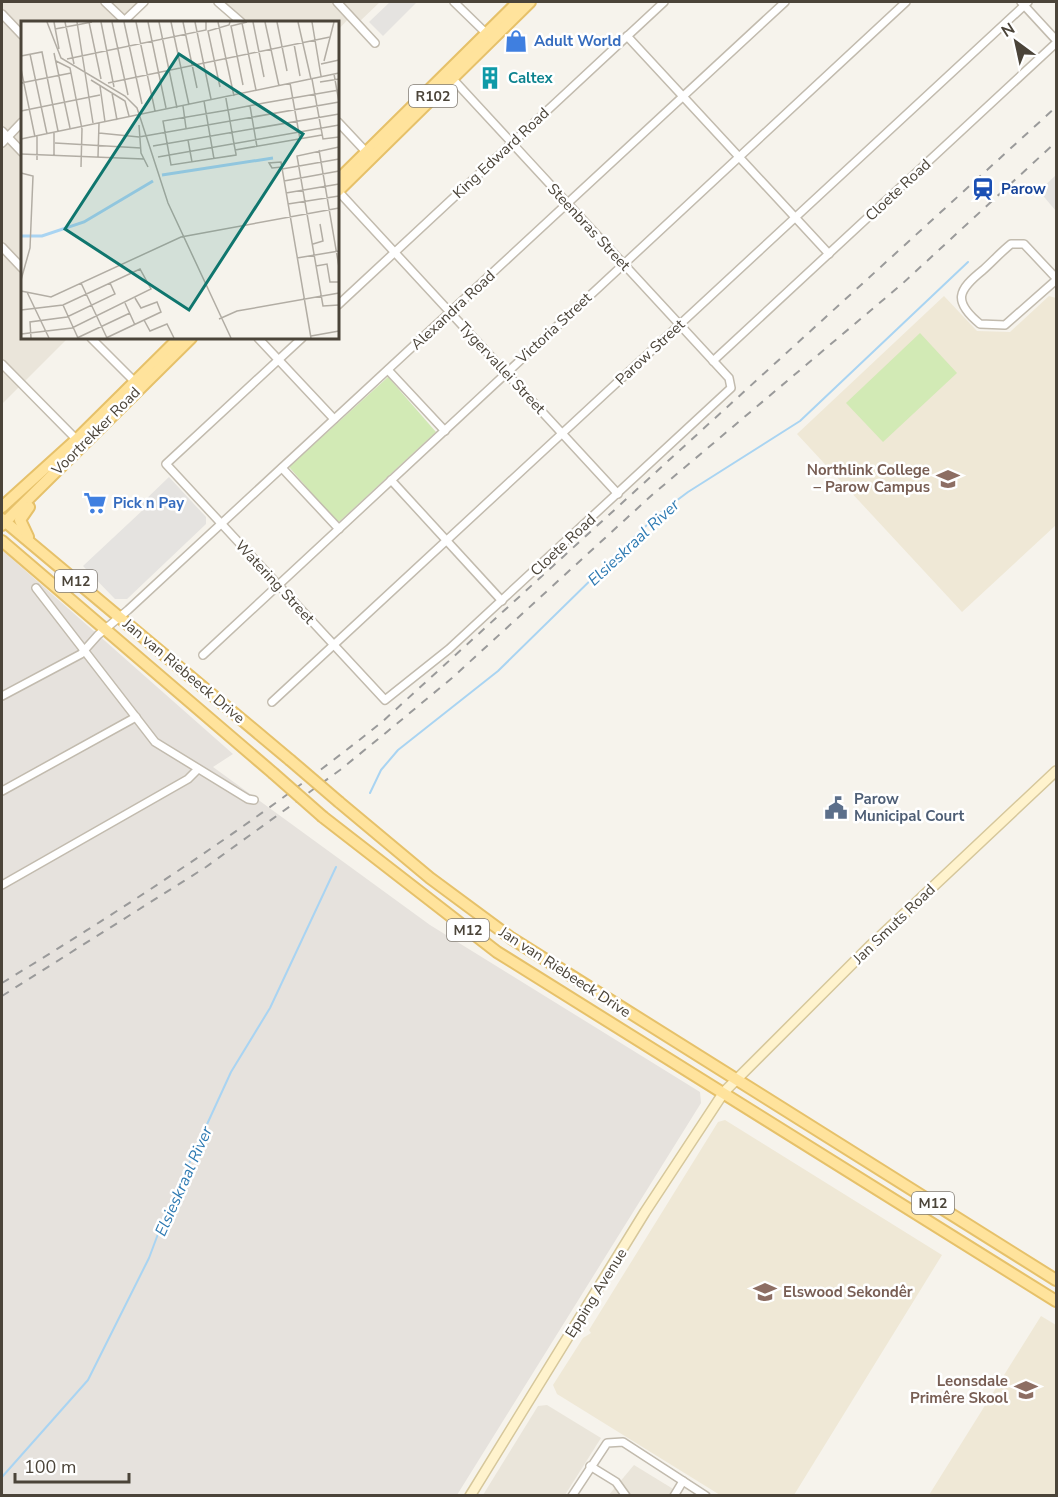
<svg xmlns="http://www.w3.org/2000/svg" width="1058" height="1497" font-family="'Nunito Sans',sans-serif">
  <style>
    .residential { fill: #eae5da }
    .industrial { fill: #e6e2dd }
    .education { fill: #efe8d6 }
    .green { fill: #d2eab5 }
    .parking { fill: #e5e3e0 }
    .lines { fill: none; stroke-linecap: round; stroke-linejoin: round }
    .stream { stroke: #a9d4f2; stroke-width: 2 }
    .street-casing { stroke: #c2bbae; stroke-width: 10 }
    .secondary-casing { stroke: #d6c79b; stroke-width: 12 }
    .primary-casing { stroke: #e6c16a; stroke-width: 14 }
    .street { stroke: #fff; stroke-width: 7 }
    .secondary { stroke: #fff3cd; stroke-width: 9 }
    .primary { stroke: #ffe39c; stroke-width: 10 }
    .rail { stroke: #9a9a9a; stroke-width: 2; stroke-dasharray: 8 8; stroke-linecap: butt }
    .primary-bridge-casing { stroke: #e6c16a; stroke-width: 14; stroke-linecap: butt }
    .primary-bridge { stroke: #ffe39c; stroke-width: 10 }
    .labels { text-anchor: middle; stroke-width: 5; stroke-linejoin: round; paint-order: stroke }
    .shield { fill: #fff; stroke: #817c74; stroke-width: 1.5 }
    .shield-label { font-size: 14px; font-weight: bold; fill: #4b4439 }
    .shop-label { font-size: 15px; font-weight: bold; fill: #366cbe; stroke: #fff; text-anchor: start }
    .culture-label { font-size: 15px; font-weight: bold; fill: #0d838f; stroke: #fff; text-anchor: start }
    .street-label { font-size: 15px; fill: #4b4439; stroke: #fff }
    .transit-label { font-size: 15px; font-weight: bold; fill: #164399; stroke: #fff; text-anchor: start }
    .education-label { font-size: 15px; font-weight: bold; fill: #785e54; stroke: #fff; text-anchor: end }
    .service-label { font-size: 15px; font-weight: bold; fill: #4e5e75; stroke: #fff; text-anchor: start }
    .water-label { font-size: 16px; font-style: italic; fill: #2e7ab2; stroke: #fff }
    .inset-river { fill: none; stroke: #a9d4f2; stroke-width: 3 }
    .inset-road { fill: none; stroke: #b2ada4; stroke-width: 1.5 }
    .view { fill: #0f766e; fill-opacity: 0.15; stroke: #0f766e; stroke-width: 3 }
    .inset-edge { fill: none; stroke: #4b4439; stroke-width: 3 }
  </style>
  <rect width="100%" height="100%" fill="#f6f3ec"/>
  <g class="residential">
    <path d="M2,2H145L125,22H22V338H68L2,404Z"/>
    <path d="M219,2H380L358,23L351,16L338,30V22H240Z"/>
    <path d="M547,1405L601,1438L565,1495H483L538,1406Z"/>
    <path d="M634,1465L683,1495L608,1496Z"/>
  </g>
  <path class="industrial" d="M2,550L233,754L213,767L430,925L700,1092L701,1103L457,1495H2Z"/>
  <g class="education">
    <path d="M944,296L977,331L1010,332L1049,296L1056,298V525L962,612L797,434Z"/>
    <path d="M725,1120L942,1255L794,1495H720L557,1394L553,1385L583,1338L591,1333L589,1330L718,1122Z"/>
    <path d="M1041,1316L1056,1325V1495H929Z"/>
  </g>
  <g class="green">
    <path d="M920,333L957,373L883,442L846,403Z"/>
    <path d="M388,377L436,432L340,521H336L289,467Z"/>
  </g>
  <g class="parking">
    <path d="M390,2H417L383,36L369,22Z"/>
    <path d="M1056,175V211L1039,191Z"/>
    <path d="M169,477L206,517V524L127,599H115L83,566L144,509L141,504Z"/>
  </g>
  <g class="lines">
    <g class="stream">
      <path d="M370,793L381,770L398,750L498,671L656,516L688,492L800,421L968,262"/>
      <path d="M2,1477L88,1380L149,1258L164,1218L231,1072L270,1008L336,867"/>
    </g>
    <g class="street-casing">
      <g id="street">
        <path d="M105,2L126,22"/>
        <path d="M218,2L241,22"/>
        <path d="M337,2L375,43"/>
        <path d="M454,2L489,36"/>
        <path d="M1021,2L1056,40"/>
        <path d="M2,14L22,35"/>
        <path d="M123,22L144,2"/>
        <path d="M627,36L829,254"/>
        <path d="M338,122L369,155"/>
        <path d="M2,131L22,152"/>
        <path d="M2,143L22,122"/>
        <path d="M338,191L618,494"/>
        <path d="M2,247L22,268"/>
        <path d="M1056,278L1024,244H1011C1001,252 993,261 983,270C958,290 952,301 980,324L1005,325L1056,280"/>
        <path d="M338,305L664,2"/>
        <path d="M91,338L136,383"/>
        <path d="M258,338L334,419"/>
        <path d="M302,338L166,464L385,700L449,649L731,388L729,378L450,76"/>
        <path d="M713,361L1056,43"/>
        <path d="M2,364L78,441"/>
        <path d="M388,370L445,431"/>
        <path d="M282,468L339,529"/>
        <path d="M391,480L502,601"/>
        <path d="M36,588L155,742L248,799L254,800"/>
        <path d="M203,655L906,2"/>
        <path d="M2,696L81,654L98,635L128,610L785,2"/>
        <path d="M272,702L1028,2"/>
        <path d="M2,791L136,717"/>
        <path d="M2,885L188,779L198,769"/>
        <path d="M590,1466L616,1482L626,1496"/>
        <path d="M572,1496L607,1443L623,1442L706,1496"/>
        <path d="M674,1496L683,1481"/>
      </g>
    </g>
    <g class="secondary-casing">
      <path id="secondary" d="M470,1496L645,1212L724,1092L871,945L1056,771"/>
    </g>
    <g class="primary-casing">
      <g id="primary">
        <path d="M338,180L518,2"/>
        <path d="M338,191L530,2"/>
        <path d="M2,507L76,440L179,338"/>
        <path d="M2,519L290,760"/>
        <path d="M2,525L191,338"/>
        <path d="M28,537L20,520L29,507"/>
        <path d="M2,541L273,773"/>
        <path d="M339,802L430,878L511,938L1056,1280"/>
        <path d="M323,817L497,952L1056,1301"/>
      </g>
    </g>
    <use href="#street" class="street"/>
    <use href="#secondary" class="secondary"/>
    <use href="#primary" class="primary"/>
    <g class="rail">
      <path d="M2,983C133,903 261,819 382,722L1056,107"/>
      <path d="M2,996L206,867L340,770L388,731L452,678L652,495L902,284L1056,142"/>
    </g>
    <g class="primary-bridge-casing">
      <g id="primary-bridge">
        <path d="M290,760L339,802"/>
        <path d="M273,773L323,817"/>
      </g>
    </g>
    <use href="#primary-bridge" class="primary-bridge"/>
  </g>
  <defs>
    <g id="shop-bare" transform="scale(1.8)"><path d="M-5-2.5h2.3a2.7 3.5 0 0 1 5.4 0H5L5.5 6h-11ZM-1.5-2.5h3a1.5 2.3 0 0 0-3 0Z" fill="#3f7fe0" stroke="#fff" stroke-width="2.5" paint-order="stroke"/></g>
    <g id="building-bare" transform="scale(1.8)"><path d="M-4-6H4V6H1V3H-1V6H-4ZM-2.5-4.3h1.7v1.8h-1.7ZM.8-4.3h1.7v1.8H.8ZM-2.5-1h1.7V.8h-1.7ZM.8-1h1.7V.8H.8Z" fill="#0f9aa8" stroke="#fff" stroke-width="2.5" paint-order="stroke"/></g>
    <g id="station-bare" transform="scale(1.8)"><path d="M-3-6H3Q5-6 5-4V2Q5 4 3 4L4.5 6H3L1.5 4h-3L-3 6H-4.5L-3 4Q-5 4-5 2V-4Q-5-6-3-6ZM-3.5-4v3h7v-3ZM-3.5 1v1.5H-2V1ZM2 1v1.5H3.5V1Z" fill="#1a4fb4" stroke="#fff" stroke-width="2.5" paint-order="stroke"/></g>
    <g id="university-bare" transform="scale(1.8)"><path d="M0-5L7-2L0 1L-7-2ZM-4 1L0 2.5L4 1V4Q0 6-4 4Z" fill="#8d6e63" stroke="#fff" stroke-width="2.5" paint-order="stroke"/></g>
    <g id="supermarket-bare" transform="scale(1.8)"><path d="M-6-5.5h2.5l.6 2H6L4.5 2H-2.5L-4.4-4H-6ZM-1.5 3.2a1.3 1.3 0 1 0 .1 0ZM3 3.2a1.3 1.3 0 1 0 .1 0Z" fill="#3f7fe0" stroke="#fff" stroke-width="2.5" paint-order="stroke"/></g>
    <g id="civic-bare" transform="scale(1.8)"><path d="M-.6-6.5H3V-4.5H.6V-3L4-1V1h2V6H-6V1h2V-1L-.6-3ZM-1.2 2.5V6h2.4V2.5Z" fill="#5c6f8a" stroke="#fff" stroke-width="2.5" paint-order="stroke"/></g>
    <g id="school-bare" transform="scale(1.8)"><path d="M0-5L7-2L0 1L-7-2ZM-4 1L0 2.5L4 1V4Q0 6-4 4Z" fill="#8d6e63" stroke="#fff" stroke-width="2.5" paint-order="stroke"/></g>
  </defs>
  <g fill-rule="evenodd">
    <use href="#shop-bare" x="516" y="41"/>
    <use href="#building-bare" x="490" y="78"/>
    <use href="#station-bare" x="983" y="189"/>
    <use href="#university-bare" x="948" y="479"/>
    <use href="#supermarket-bare" x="95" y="503"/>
    <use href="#civic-bare" x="836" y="808"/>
    <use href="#school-bare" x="765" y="1292"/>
    <use href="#school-bare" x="1026" y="1390"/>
  </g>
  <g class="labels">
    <g class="shield">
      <rect x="409" y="85" width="48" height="22" rx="4.5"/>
      <rect x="55" y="570" width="42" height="22" rx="4.5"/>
      <rect x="447" y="919" width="42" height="22" rx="4.5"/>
      <rect x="912" y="1192" width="42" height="22" rx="4.5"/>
    </g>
    <g class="shield-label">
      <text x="433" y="101">R102</text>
      <text x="76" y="586">M12</text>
      <text x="468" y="935">M12</text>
      <text x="933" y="1208">M12</text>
    </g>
    <g class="shop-label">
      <text x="534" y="46">Adult World</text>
      <text x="113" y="508">Pick n Pay</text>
    </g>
    <g class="culture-label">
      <text x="508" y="83">Caltex</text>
    </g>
    <g class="street-label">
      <text transform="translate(501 153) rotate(-43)" y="5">King Edward Road</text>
      <text transform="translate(898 190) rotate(-43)" y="5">Cloete Road</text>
      <text transform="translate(589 227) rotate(47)" y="5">Steenbras Street</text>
      <text transform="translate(453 310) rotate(-43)" y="5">Alexandra Road</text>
      <text transform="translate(554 328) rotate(-43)" y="5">Victoria Street</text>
      <text transform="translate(650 352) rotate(-43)" y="5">Parow Street</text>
      <text transform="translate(502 368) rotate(47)" y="5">Tygervallei Street</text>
      <text transform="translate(96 431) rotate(-45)" y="5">Voortrekker Road</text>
      <text transform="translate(563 545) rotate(-43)" y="5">Cloete Road</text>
      <text transform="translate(275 582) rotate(47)" y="5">Watering Street</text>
      <text transform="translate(184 671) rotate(40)" y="5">Jan van Riebeeck Drive</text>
      <text transform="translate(894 924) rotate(-44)" y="5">Jan Smuts Road</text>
      <text transform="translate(565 972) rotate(33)" y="5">Jan van Riebeeck Drive</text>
      <text transform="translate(596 1293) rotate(-58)" y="5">Epping Avenue</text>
    </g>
    <g class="transit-label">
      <text x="1001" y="194">Parow</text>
    </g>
    <g class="education-label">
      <text x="930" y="475">Northlink College<tspan x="930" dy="17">– Parow Campus</tspan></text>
      <text x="783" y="1297" text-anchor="start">Elswood Sekondêr</text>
      <text x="1008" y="1386">Leonsdale<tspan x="1008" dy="17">Primêre Skool</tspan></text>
    </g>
    <g class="service-label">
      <text x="854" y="804">Parow<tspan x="854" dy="17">Municipal Court</tspan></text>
    </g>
    <g class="water-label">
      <text transform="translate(633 542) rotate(-43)" y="6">Elsieskraal River</text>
      <text transform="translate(183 1181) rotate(-66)" y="6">Elsieskraal River</text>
    </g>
  </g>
  <g transform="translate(21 21)">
    <rect width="318" height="318" fill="#f6f3ec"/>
    <path class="inset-river" d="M141,154L252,137M0,215H21L63,201L132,160"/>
    <path class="inset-road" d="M26,1L40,37L104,75L116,87L147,182L210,317M33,1L38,28M44,1L53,43M56,1L72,102M68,1L80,58M80,1L93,66M91,1L107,74M103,1L121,83M115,1L134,90M127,1L145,87M138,1L156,87M150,1L168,84M162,1L176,67M174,1L190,78M197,1L213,75M232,1L243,56M244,1L258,65M256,1L266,50M277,1L290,58M291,1L300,55M221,2L235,69M34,8L71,1M273,23L279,55M33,32L49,107M9,33L26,113M0,35L21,31L37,110M46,38L185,9V1M35,40L49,47L61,108L60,146M303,40L313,1M300,43L318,39M0,48L14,116M313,53L318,81M291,58L302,118L318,116M70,59L104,80L108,95M299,61L318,58M0,62L50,52M87,62L309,16M269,62L279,118M222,64L210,5L226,1M79,65L84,101M199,66L187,10L208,4L209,1M91,72L96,99M205,75V78L207,89L208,94L209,100L213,123L215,133V134L150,144L142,100L207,89L243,82L318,69M183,80L193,138M162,85L165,107M229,85L236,126M0,90L79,74M118,104L120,132L127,146M78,112L118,116L318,81M0,118L318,52M167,119L171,141M34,122L120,127M132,125L318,93M318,126L276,135L302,285L318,284M214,129L301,114M298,129L318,246M0,133L123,138M33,134V112M77,136L78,102M137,136L318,104M16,139V115M261,146L251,147L248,142L260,141L290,317M261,148L318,138M0,152L12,155L9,227L0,259M263,160L318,150M265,172L318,163M267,183L318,175M292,223L302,220L299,203M276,237L318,230M295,245L306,243L309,261H318M60,262L86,317M0,270L30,276L160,216L318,187M6,271L28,317M104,282L114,304M42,284L57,317M0,289L42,284L119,248L130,268L51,307L0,313M198,298L216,290L318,272M123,299L129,310L146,303L153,317M290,315L318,310M10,317L9,301L46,296L94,273L89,262M56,317L109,292M85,317L140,291L136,281L120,287L114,277"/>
    <path class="view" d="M158,33L282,113L168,289L44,208Z"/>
    <rect width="318" height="318" class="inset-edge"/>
  </g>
  <rect width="1058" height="1497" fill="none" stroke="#4b4439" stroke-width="6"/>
  <g transform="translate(1016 42) rotate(327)" stroke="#ffffff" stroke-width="4.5" paint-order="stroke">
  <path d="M0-4.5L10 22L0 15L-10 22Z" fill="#4b4439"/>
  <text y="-9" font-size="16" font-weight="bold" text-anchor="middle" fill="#4b4439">N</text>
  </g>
  <path d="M15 1473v9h114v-9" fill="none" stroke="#4b4439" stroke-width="3"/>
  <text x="24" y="1473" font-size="18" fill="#4b4439" stroke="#ffffff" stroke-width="4.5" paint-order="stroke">100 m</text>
</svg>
